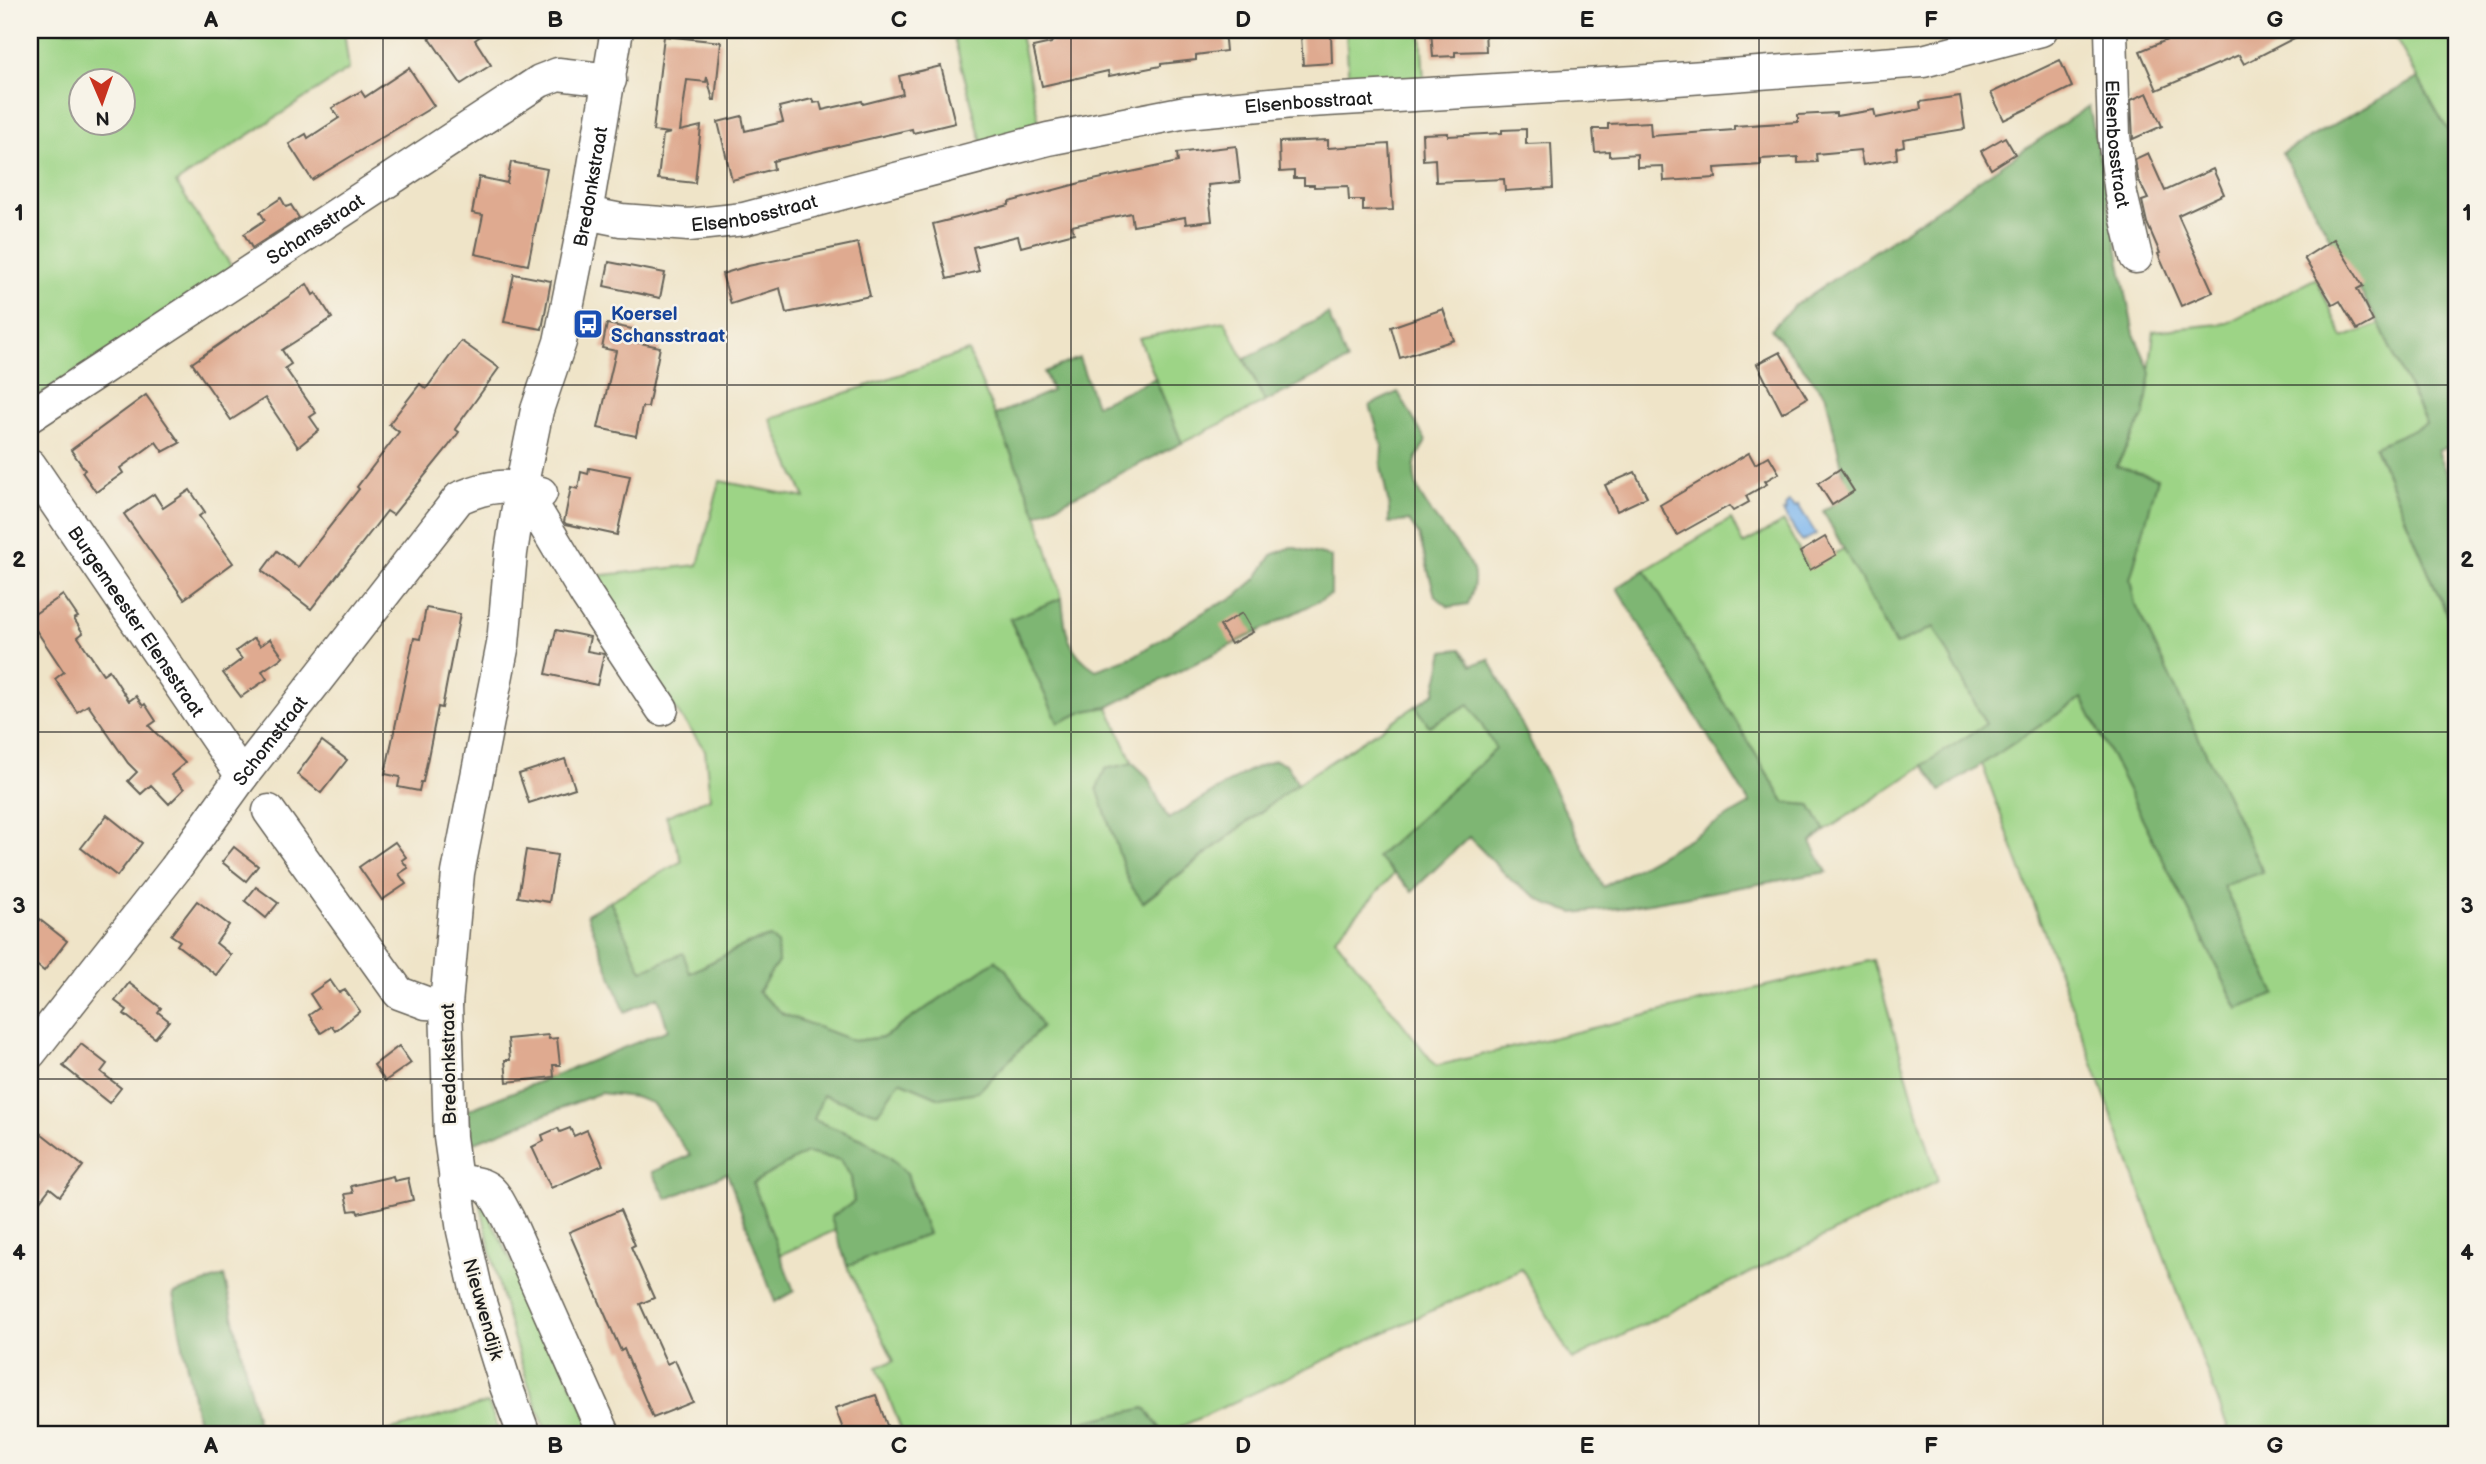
<svg xmlns="http://www.w3.org/2000/svg" width="2486" height="1464" font-family="'Balsamiq Sans',sans-serif">
  <style>
    .green { fill: #9dd486; stroke: #5c7851; stroke-width: 2; fill-rule: evenodd }
    .forest { fill: #7eb673; stroke: #4d6948; stroke-width: 2 }
    .water { fill: #7db6ee; stroke: #4c6985; stroke-width: 2 }
    .building { fill: #dfaa90 }
    .lines { fill: none; stroke-linecap: round; stroke-linejoin: round }
    .minor-casing { stroke: #666258; stroke-width: 35 }
    .minor { stroke: #fff; stroke-width: 32 }
    .grid { fill: none; stroke: #1c1c1c; stroke-width: 2; stroke-opacity: 0.55 }
    .labels { text-anchor: middle; stroke-width: 5; stroke-linejoin: round; paint-order: stroke }
    .street-label { font-size: 19px; fill: #1c1c1c; stroke: #f7f3e8 }
    .transit-label { font-size: 19px; font-weight: bold; fill: #164399; stroke: #f7f3e8; text-anchor: start }
    .neatline { fill: none; stroke: #1c1c1c; stroke-width: 2.5 }
    .grid-label { font-size: 23px; text-anchor: middle; font-weight: bold; fill: #1c1c1c }
  </style>
  <rect width="100%" height="100%" fill="#f7f3e8"/>
  <filter id="ink" filterUnits="userSpaceOnUse"><feTurbulence type="fractalNoise" baseFrequency=".0143" numOctaves="2"/><feDisplacementMap in="SourceGraphic" scale="14" xChannelSelector="R" yChannelSelector="G"/><feConvolveMatrix kernelMatrix="1 2 1 2 8 2 1 2 1" color-interpolation-filters="sRGB"/></filter>
  <filter id="wash" filterUnits="userSpaceOnUse"><feTurbulence type="fractalNoise" baseFrequency=".00686" numOctaves="4" result="noise"/><feDisplacementMap in="SourceGraphic" scale="28" xChannelSelector="R" yChannelSelector="G"/><feGaussianBlur stdDeviation="1.57" result="paint"/><feColorMatrix in="noise" values="0 0 0 0 0 0 0 0 0 0 0 0 0 0 0 0 0 1.4 0 .05"/><feComposite in="paint" operator="in"/></filter>
  <g filter="url(#wash)">
    <rect width="100%" height="100%" fill="#efe4c8"/>
    <g class="green">
      <path d="M30,30H344L349,69L176,183L234,270L30,401ZM80,80H122V122H80Z"/>
      <path d="M952,30H1019L1041,131L982,143Z"/>
      <path d="M1346,30H1421L1424,82L1349,87Z"/>
      <path d="M2391,30H2456V145Z"/>
      <path d="M2316,278L2343,338L2379,324L2426,424L2375,447L2456,636V1434H2230L1982,764L2082,698L2238,1009L2223,885L2262,872L2135,604L2130,579L2157,479L2116,467L2144,416L2154,331L2227,323Z"/>
      <path d="M1225,321L1265,402L1182,443L1139,338Z"/>
      <path d="M968,351L1037,515L1062,598L1010,620L1058,722L1084,711L1108,707L1133,763L1105,769L1144,902L1298,783L1416,706L1429,726L1469,704L1497,749L1377,857L1394,874L1335,938L1436,1066L1873,960L1938,1181L1572,1360L1522,1269L1165,1434L1145,1408L1028,1434H903L877,1367L894,1361L847,1266L928,1234L907,1174L891,1158L862,1139L813,1120L823,1094L900,1081L940,1098L995,961L884,1037L854,1041L783,1014L758,992L778,962L747,944L690,973L642,972L610,901L682,861L666,816L710,798L705,750L674,707L593,576L698,565L720,481L805,498L770,419Z"/>
      <path d="M1731,519L1743,544L1784,522L1808,567L1845,548L1895,645L1934,627L1986,724L1825,831L1810,805L1785,803L1645,570Z"/>
      <path d="M806,1153L841,1160L851,1177L854,1203L831,1217L836,1230L780,1255L753,1183Z"/>
      <path d="M479,1195L596,1434H548C515,1357 495,1277 479,1195Z"/>
      <path d="M488,1403L500,1434H377Z"/>
    </g>
    <g class="forest">
      <path d="M2418,78L2456,145V443L2438,451L2456,495V636L2375,446L2426,424L2379,324L2282,153Z"/>
      <path d="M2089,106L2134,334L2151,373L2144,416L2116,466L2158,478L2130,579L2135,604L2263,872L2223,886L2276,994L2238,1009L2082,698L1941,791L1923,765L1986,724L1934,627L1896,645L1823,511L1848,494L1826,396L1771,329L1794,306Z"/>
      <path d="M1328,314L1347,361L1265,402L1245,359Z"/>
      <path d="M1079,358L1096,405L1155,378L1182,443L1037,515L995,415L1052,391L1044,372Z"/>
      <path d="M1398,392L1426,441C1423,447 1418,454 1416,460C1404,499 1458,536 1472,568C1477,579 1472,593 1468,604L1449,607L1435,596L1419,535L1409,521L1389,523V506L1381,466L1382,445L1370,405Z"/>
      <path d="M1291,547L1331,557V595L1108,707L1085,711L1058,723L1010,619L1062,598C1065,630 1066,651 1096,670L1134,656L1209,609L1235,597L1256,579L1272,555Z"/>
      <path d="M1645,570L1785,803L1810,805L1825,831L1811,842L1827,872L1621,908L1574,913L1549,905L1511,880L1469,837L1412,891L1377,857L1496,749L1469,704L1429,726L1416,706L1435,692L1444,651L1461,649L1472,665L1489,659L1603,887L1750,804L1617,588Z"/>
      <path d="M1275,760L1286,764L1298,783L1143,902L1129,883L1097,788L1105,769L1133,763L1147,776L1168,819L1250,770Z"/>
      <path d="M610,901L642,971L683,953L690,973L747,944L770,937L777,944L778,962L758,992L783,1014L854,1041L884,1037L995,961L1005,968L1042,1027L978,1092L940,1098L900,1081L878,1113L823,1095L814,1120L862,1139L891,1158L907,1174L912,1193L928,1234L847,1266L831,1217L854,1202L851,1177L841,1160L806,1153L753,1183L794,1291L775,1302L727,1173L667,1199L652,1172L690,1155L652,1103L634,1097L600,1093L472,1143L468,1110L668,1030L658,997L625,1012L587,914Z"/>
      <path d="M224,1276L260,1434H200L173,1294Z"/>
      <path d="M1145,1408L1164,1434H1028Z"/>
    </g>
    <g class="water">
      <path d="M220,30H262C251,40 242,42 227,40Z"/>
      <path d="M1789,502L1795,507L1798,505L1816,534L1802,542L1783,512L1786,511L1785,507Z"/>
    </g>
    <g id="blocks">
      <g class="building">
        <path d="M424,30H489L475,40L491,65L461,84Z"/>
        <path d="M1059,30H1224L1226,51L1196,55V60L1161,64V66L1109,76L1108,71L1042,86L1033,47L1051,43Z"/>
        <path d="M1431,30H1485L1486,51L1455,52V56L1433,57Z"/>
        <path d="M2191,30H2310L2244,64L2239,55L2157,90L2140,51Z"/>
        <path d="M1331,33L1332,63L1303,65L1301,36Z"/>
        <path d="M664,36L721,42L715,100H713L707,77L706,82L687,80L680,131L701,126L695,183L658,179L663,135L671,133L653,131Z"/>
        <path d="M2060,60L2072,87L2004,120L1991,93Z"/>
        <path d="M941,66L955,123L913,133L912,129L773,161L774,169L732,180L718,122L742,116L745,131L783,122L779,107L812,99L814,103L820,102L822,110L862,101L863,104L903,94L899,76Z"/>
        <path d="M409,68L434,106L312,180L289,144L306,134L308,138L339,118L332,108L361,91L365,97Z"/>
        <path d="M2147,93L2162,126L2133,139L2131,100Z"/>
        <path d="M1960,96L1965,129L1903,139L1904,146L1896,148L1897,159L1863,165L1860,150L1816,154L1817,162L1798,163V157L1761,159V165L1715,168L1716,178L1664,181L1663,166L1637,167V154L1609,156V151L1595,152L1593,129H1608V124L1650,122L1651,136L1734,130V126L1798,122V115L1836,113V116L1874,110L1876,118L1921,109L1920,102Z"/>
        <path d="M1526,129V144L1551,143L1553,188L1505,191L1504,179L1436,182L1435,159L1423,160L1422,134L1448,133V136L1502,133V130Z"/>
        <path d="M2005,137L2015,154L1991,169L1981,151Z"/>
        <path d="M1328,140V148L1389,144L1393,210L1363,211V200H1349L1348,186L1314,187V185H1304V178H1294V171L1280,172L1279,142Z"/>
        <path d="M1236,146L1240,182L1208,185L1212,221L1186,224L1185,217L1133,226L1131,213L1072,226L1074,233L1021,247L1018,236L973,247L979,271L947,279L933,224L1009,205V202L1084,182L1178,162L1177,153Z"/>
        <path d="M2148,153L2165,191L2213,169L2224,194L2178,215L2213,292L2181,306L2158,254L2160,253L2147,223L2142,201L2148,199L2138,179L2135,159Z"/>
        <path d="M511,162L547,169L528,265L475,254L483,215L472,213L479,177L507,183Z"/>
        <path d="M281,198L286,207L291,205L299,218L252,248L244,234L265,220L260,212Z"/>
        <path d="M2334,239L2363,286L2357,289L2373,321L2357,330L2340,301L2333,305L2304,258Z"/>
        <path d="M858,243L870,296L786,313L780,288L731,304L722,274L748,266Z"/>
        <path d="M609,262L665,273L660,298L604,286Z"/>
        <path d="M514,274L551,281L542,329L504,322Z"/>
        <path d="M307,284L313,295L316,293L332,318L282,350L291,364L285,368L316,413L310,417L319,430L298,447L265,398L231,420L192,363Z"/>
        <path d="M1443,309L1454,340L1400,358L1391,327Z"/>
        <path d="M607,324L637,330L635,342L660,347L648,407H642L636,436L598,428L616,351L602,348Z"/>
        <path d="M461,341L499,368L455,429L459,432L448,447L393,515L387,511L311,609L262,571L277,551L298,567L359,489L357,487L399,432L389,424L420,384L426,389Z"/>
        <path d="M1780,352L1807,398L1782,413L1757,364Z"/>
        <path d="M146,395L180,443L163,452L156,442L120,468L123,473L96,492L82,472L85,470L71,450Z"/>
        <path d="M1749,453L1755,464L1769,456L1779,473L1765,481L1767,484L1746,496L1749,502L1733,511L1729,506L1677,535L1660,505Z"/>
        <path d="M589,468L630,476L617,535L566,524L564,522L571,487L578,489L581,472L588,474Z"/>
        <path d="M1840,469L1854,491L1832,505L1818,483Z"/>
        <path d="M1635,472L1647,497L1617,511L1605,485Z"/>
        <path d="M190,490L205,512L199,516L233,563L184,599L124,514L154,494L163,508Z"/>
        <path d="M1825,537L1836,555L1810,570L1800,552Z"/>
        <path d="M63,595L78,617L74,619L83,633L78,637L103,674L109,670L129,701L136,696L143,706L145,704L156,721L149,726L185,763L171,775L184,789L169,804L151,785L141,794L128,781L137,772L128,763L88,705L77,712L55,679L64,672L30,621V617Z"/>
        <path d="M426,608L460,614L442,708L438,707L423,782H421L419,791L398,787L400,777L385,774L414,638L420,639Z"/>
        <path d="M1242,613L1253,632L1231,644L1220,626Z"/>
        <path d="M556,630L590,637L587,651L604,654L597,685L546,674Z"/>
        <path d="M254,638L260,646L270,639L283,657L262,671L267,679L241,697L223,673L242,659L236,651Z"/>
        <path d="M322,741L347,760L321,793L297,774Z"/>
        <path d="M565,759L575,788L529,803L519,774Z"/>
        <path d="M107,815L142,843L117,876L81,848Z"/>
        <path d="M395,842L406,857L402,860L408,868L399,874L406,884L382,900L359,867Z"/>
        <path d="M234,847L258,866L246,881L222,862Z"/>
        <path d="M526,850L557,855L549,902L518,897Z"/>
        <path d="M256,887L278,903L266,918L245,901Z"/>
        <path d="M197,901L229,925L216,943L231,955L216,975L177,945L180,941L171,935Z"/>
        <path d="M30,912L67,941L44,971L30,960Z"/>
        <path d="M330,980L339,993L345,990L360,1011L335,1031L332,1026L321,1033L309,1015L319,1008L310,994Z"/>
        <path d="M129,983L161,1008L158,1012L169,1021L155,1038L124,1014L127,1010L115,1001Z"/>
        <path d="M548,1035L549,1039L557,1038L560,1065H553L554,1077L507,1082L505,1060H510L508,1039Z"/>
        <path d="M81,1044L107,1064L101,1072L121,1088L109,1103L63,1066Z"/>
        <path d="M399,1046L411,1063L385,1081L374,1065Z"/>
        <path d="M558,1128L560,1132L570,1128L574,1136L587,1130L603,1165L551,1188L532,1147L544,1141L542,1135Z"/>
        <path d="M42,1134L83,1166L60,1196L50,1188L30,1214V1149Z"/>
        <path d="M393,1176L394,1181L408,1178L413,1200L358,1213L357,1210L349,1211L345,1194L353,1193L351,1186Z"/>
        <path d="M620,1210L635,1245L631,1247L654,1298L640,1304L667,1364L675,1360L693,1402L653,1418L624,1349L621,1351L569,1232Z"/>
        <path d="M876,1395L890,1434H845L835,1408Z"/>
      </g>
    </g>
  </g>
  <g filter="url(#ink)">
    <use href="#blocks" fill-opacity="0" stroke="#666258" stroke-width="2"/>
    <g class="lines">
      <g class="minor-casing">
        <g id="minor">
          <path id="s1" d="M2111,30L2114,136L2121,194L2136,257"/>
          <path id="s2" d="M586,213L621,220L689,225L744,219L1048,139L1186,112L1292,102L1635,82L1923,61L2041,30"/>
          <path id="s3" d="M30,416L540,81L558,74L610,80"/>
          <path id="s4" d="M30,465L242,776"/>
          <path d="M538,514L587,596L662,709"/>
          <path d="M269,811L399,993L426,1003L446,1004"/>
          <path id="s5" d="M30,1053L175,869L242,776L459,498C492,484 506,484 541,493"/>
          <path d="M455,1181C492,1183 491,1188 508,1219L604,1434"/>
          <path id="s6" d="M524,1434L506,1386L477,1293L463,1231L450,1137L446,1004L458,873L503,644L511,553L521,488L537,410L560,342L586,213L617,30"/>
        </g>
      </g>
      <use href="#minor" class="minor"/>
    </g>
  </g>
  <path class="grid" d="M383,30V1434M727,30V1434M1071,30V1434M1415,30V1434M1759,30V1434M2103,30V1434M30,385H2456M30,732H2456M30,1079H2456"/>
  <defs>
    <g id="bus-square" transform="scale(1.575)"><rect x="-9" y="-9" width="18" height="18" rx="4" fill="#1a4fb4" stroke="#f7f3e8"/><path d="M-5-6H5V4H4V6H2V4H-2V6H-4V4H-5ZM-3.5-4V0h7V-4ZM-3.5 1.2v1.5H-2V1.2ZM2 1.2v1.5H3.5V1.2Z" fill="#fff"/></g>
  </defs>
  <g fill-rule="evenodd">
    <use href="#bus-square" x="588" y="324"/>
  </g>
  <g class="labels">
    <g class="street-label">
      <text dy="7" stroke="none"><textPath href="#s2" startOffset="737">Elsenbosstraat</textPath></text>
      <text dy="7" stroke="none"><textPath href="#s1" startOffset="114">Elsenbosstraat</textPath></text>
      <text dy="7" stroke="none"><textPath href="#s6" startOffset="1272">Bredonkstraat</textPath></text>
      <text dy="7" stroke="none"><textPath href="#s2" startOffset="170">Elsenbosstraat</textPath></text>
      <text dy="7" stroke="none"><textPath href="#s3" startOffset="341">Schansstraat</textPath></text>
      <text dy="7" stroke="none"><textPath href="#s4" startOffset="189">Burgemeester Elensstraat</textPath></text>
      <text dy="7" stroke="none"><textPath href="#s5" startOffset="394">Schomstraat</textPath></text>
      <text transform="translate(448 1064) rotate(-91)" y="7">Bredonkstraat</text>
      <text transform="translate(484 1309) rotate(74)" y="7">Nieuwendijk</text>
    </g>
    <g class="transit-label">
      <text x="611" y="320">Koersel<tspan x="611" dy="22">Schansstraat</tspan></text>
    </g>
  </g>
  <rect width="2486" height="1464" fill="none" stroke="#f7f3e8" stroke-width="77"/>
  <g transform="translate(102 102) rotate(178)"><circle r="33" fill="#f7f3e8" stroke="#9f9d96" stroke-width="2"/>
  <path d="M0-5L12 26L0 18L-12 26Z" fill="#c8321e"/>
  <text y="-10" font-size="19" font-weight="bold" text-anchor="middle" fill="#1c1c1c">N</text>
  </g>
  <rect x="38" y="38" width="2410" height="1388" class="neatline"/>
  <g class="grid-label">
    <text x="211" y="27">A</text>
    <text x="555" y="27">B</text>
    <text x="899" y="27">C</text>
    <text x="1243" y="27">D</text>
    <text x="1587" y="27">E</text>
    <text x="1931" y="27">F</text>
    <text x="2275" y="27">G</text>
    <text x="19" y="220">1</text>
    <text x="2467" y="220">1</text>
    <text x="19" y="567">2</text>
    <text x="2467" y="567">2</text>
    <text x="19" y="913">3</text>
    <text x="2467" y="913">3</text>
    <text x="19" y="1260">4</text>
    <text x="2467" y="1260">4</text>
    <text x="211" y="1453">A</text>
    <text x="555" y="1453">B</text>
    <text x="899" y="1453">C</text>
    <text x="1243" y="1453">D</text>
    <text x="1587" y="1453">E</text>
    <text x="1931" y="1453">F</text>
    <text x="2275" y="1453">G</text>
  </g>
</svg>
